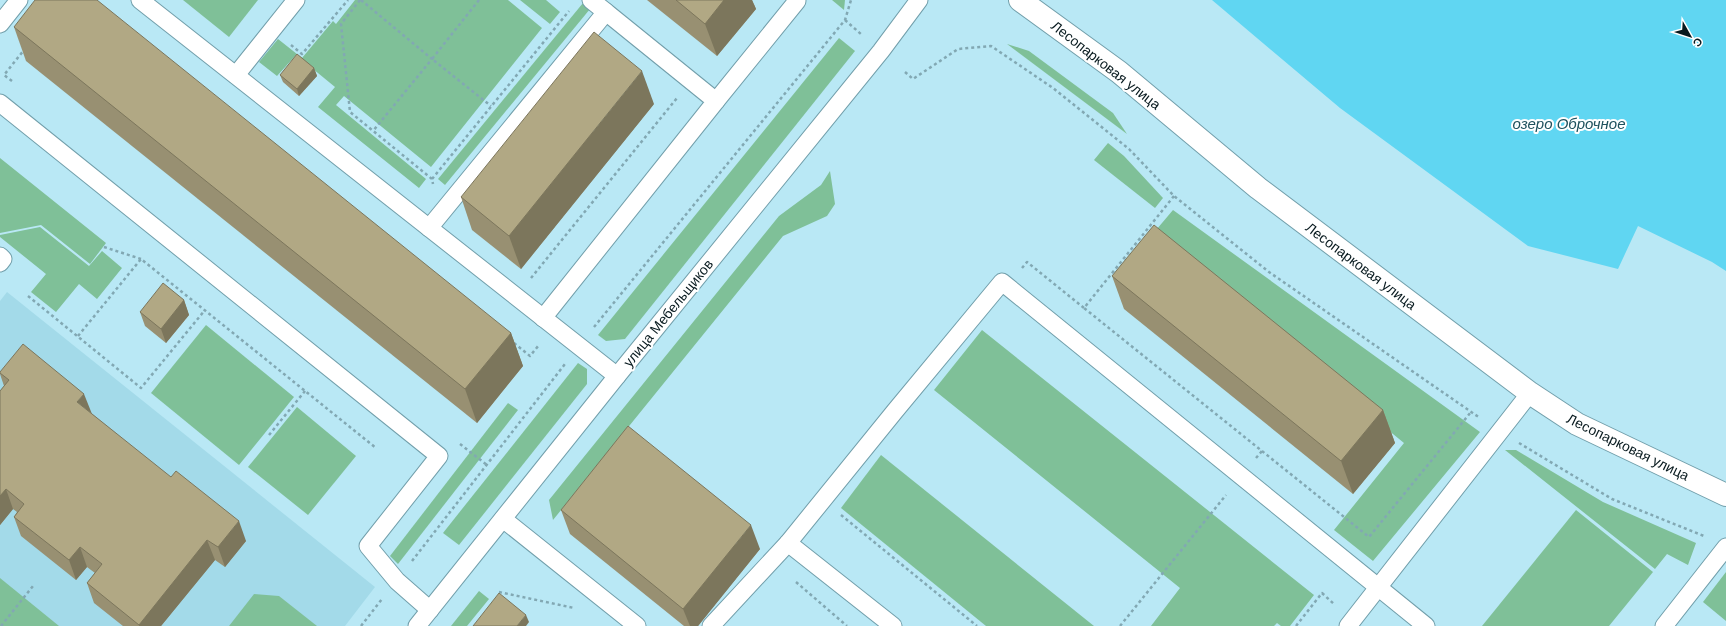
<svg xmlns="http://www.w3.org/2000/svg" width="1726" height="626" font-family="Arial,sans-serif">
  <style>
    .built { fill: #a3dae9 }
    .green { fill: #7fc098 }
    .water { fill: #60d6f2 }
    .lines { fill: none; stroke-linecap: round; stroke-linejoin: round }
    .lane-casing { stroke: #729fab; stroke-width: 19 }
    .street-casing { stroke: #729fab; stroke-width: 24 }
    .path { stroke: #82a8b3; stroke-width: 2.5; stroke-dasharray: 3 3; stroke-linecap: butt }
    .lane { stroke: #fff; stroke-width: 17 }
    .street { stroke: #fff; stroke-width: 22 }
    .wall { fill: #989072 }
    .shaded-wall { fill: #7c765c }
    .building { fill: #b1a884; stroke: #7c765c }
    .labels { text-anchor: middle; stroke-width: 4; stroke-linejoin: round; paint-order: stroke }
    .street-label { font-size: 14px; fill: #07191e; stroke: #fff }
    .water-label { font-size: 15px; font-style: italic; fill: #20525e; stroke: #fff }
  </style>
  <rect width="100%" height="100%" fill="#b9e8f5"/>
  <path class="built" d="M7,292L375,587L345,626H0V301Z"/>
  <g class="green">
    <path d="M183,0H258L229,37Z"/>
    <path d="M355,0H508L542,28L431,167L344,96L336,105L426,179L419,188L318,107L335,87L296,55L277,76L259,62L278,39L302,58L333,21L336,24Z"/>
    <path d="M520,0H546L560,12L550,24Z"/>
    <path d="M832,0H845L844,10Z"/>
    <path d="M583,3L590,9L445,185L438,179Z"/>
    <path d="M839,38L855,51L625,339L606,341L598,335Z"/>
    <path d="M1007,44L1029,51L1113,113L1127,134Z"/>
    <path d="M1108,143L1124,156L1163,198L1155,208L1094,160Z"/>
    <path d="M0,158L106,243L90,264L41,225L0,233Z"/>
    <path d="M830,171L835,204L827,216L783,236L553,520L549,500L779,216L821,185Z"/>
    <path d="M1173,210L1480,432L1373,561L1334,530L1404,443L1151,236Z"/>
    <path d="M40,227L89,266L102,251L122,268L97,299L79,284L56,312L31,292L46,274L0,237V235Z"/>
    <path d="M206,325L294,397L239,465L151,393Z"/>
    <path d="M982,330L1314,595L1290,626H1281L1277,623L1274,626H1151L1180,588L934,390Z"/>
    <path d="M578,363L587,369V384L459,545L443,533Z"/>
    <path d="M508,403L518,410L398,564L390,556Z"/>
    <path d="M297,407L356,456L308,515L248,467Z"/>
    <path d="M1505,450H1516L1603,502L1696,543L1688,565L1667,554L1655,569Z"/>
    <path d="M881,455L1094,626H986L841,508Z"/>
    <path d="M1576,510L1653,572L1609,626H1482Z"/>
    <path d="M1726,572V621L1703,602Z"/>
    <path d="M0,578L59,626H0Z"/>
    <path d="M479,591L489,599L467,626H451Z"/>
    <path d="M254,594L279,596L317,626H229Z"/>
  </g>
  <path class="water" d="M1212,0H1726V271L1712,262L1638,226L1618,269L1528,246L1340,108Z"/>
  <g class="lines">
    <g class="lane-casing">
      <g id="lane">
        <path d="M140,0L617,376"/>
        <path d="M0,24L19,0"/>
        <path d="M236,75L296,0"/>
        <path d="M716,101L797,1"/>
        <path d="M0,103L439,456L368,546L397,581L430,610"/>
        <path d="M429,228L606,12L591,0"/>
        <path d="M0,256L3,259L0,263"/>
        <path d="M543,318L716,101L606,12"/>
        <path d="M503,519L637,626"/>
        <path d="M788,543L893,626"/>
        <path d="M417,626L617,376L881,51L919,0"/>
        <path d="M711,626L788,543L895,411L1002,282L1426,626"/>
        <path d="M1348,626L1530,393"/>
        <path d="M1664,626L1726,547"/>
      </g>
    </g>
    <g class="street-casing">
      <path id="street" d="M1020,0L1119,72L1258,188L1530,393L1577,424L1726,495"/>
    </g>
    <g class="path">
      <path d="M360,0L341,24L350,112L432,179L433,184"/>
      <path d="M361,0L432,59L373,131"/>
      <path d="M479,0L432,59L491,106"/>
      <path d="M845,20L862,35"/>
      <path d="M291,45L302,54L348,0"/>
      <path d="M905,72L913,79L958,49L991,46L1053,88L1129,149L1174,196L1269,272L1480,418"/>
      <path d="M12,81L4,75L24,50"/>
      <path d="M432,179L569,11"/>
      <path d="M1174,196L1084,308L1369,537L1471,412"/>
      <path d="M104,247L141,259"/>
      <path d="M1022,268L1027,262L1084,308"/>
      <path d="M531,278L677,98"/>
      <path d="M28,296L141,388L205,310"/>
      <path d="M594,327L845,20L851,0"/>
      <path d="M78,336L141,259L376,448"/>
      <path d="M514,343L530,356L539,345"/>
      <path d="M269,435L305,391"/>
      <path d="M1519,443L1612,499L1704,536"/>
      <path d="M460,444L487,465"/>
      <path d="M1256,458L1262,451"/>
      <path d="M841,515L977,626"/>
      <path d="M412,561L565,364"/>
      <path d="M796,582L847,626"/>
      <path d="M499,592L574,608"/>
      <path d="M1,626L33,586"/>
      <path d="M361,626L382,599"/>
      <path d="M1120,626L1226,495"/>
      <path d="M1296,626L1322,593L1335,605"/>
    </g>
    <use href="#lane" class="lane"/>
    <use href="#street" class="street"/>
  </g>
  <g class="wall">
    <path d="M647,0H752L756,9L717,56Z"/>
    <path d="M14,27L511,333L523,366L477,423L26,61Z"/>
    <path d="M314,68L317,76L299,96L283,82L280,75Z"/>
    <path d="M654,104L521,269L472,230L461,197Z"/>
    <path d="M1112,276L1383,410L1395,443L1353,494L1124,309Z"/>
    <path d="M184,300L189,315L166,343L145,326L140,312Z"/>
    <path d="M0,372L92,414L246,541L225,567L215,560L161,626H123L94,603L87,583L95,573L87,567L76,580L21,536L14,517L17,512L13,509L0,525V391L4,386L0,374Z"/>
    <path d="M561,510L760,549L698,626H684L570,534Z"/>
  </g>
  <g class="shaded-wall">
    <path d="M724,0H752L756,9L717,56L705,24Z"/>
    <path d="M314,68L317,76L299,96L297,89Z"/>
    <path d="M642,71L654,104L521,269L509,236Z"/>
    <path d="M184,300L189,315L166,343L161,329Z"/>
    <path d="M511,333L523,366L477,423L465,389Z"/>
    <path d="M84,394L92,414L77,402Z"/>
    <path d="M1383,410L1395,443L1353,494L1341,461Z"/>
    <path d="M6,489L13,509L0,525V496Z"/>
    <path d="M239,521L246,541L225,567L218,547Z"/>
    <path d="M751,525L760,549L698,626H690L683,609Z"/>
    <path d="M207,540L215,560L161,626H139V625Z"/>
    <path d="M80,547L87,567L76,580L69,560Z"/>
    <path d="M526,615L529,622L526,626H517Z"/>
  </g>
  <g class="building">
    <path d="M35,0H97L511,333L465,389L14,27Z"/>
    <path d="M676,0H724L705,24Z"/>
    <path d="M594,32L642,71L509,236L461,197Z"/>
    <path d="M297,54L314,68L297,89L280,75Z"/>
    <path d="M1154,225L1383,410L1341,461L1112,276Z"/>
    <path d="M163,283L184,300L161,329L140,312Z"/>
    <path d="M23,344L84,394L77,402L171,477L176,471L239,521L218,547L207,540L139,625L87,583L102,564L80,547L69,560L14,517L24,504L6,489L0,496V391L9,380L0,373V372Z"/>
    <path d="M628,426L751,525L683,609L561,510Z"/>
    <path d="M499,593L526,615L517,626H473Z"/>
  </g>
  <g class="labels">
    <g class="street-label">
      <text transform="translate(1106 65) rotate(38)" y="5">Лесопарковая улица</text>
      <text transform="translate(1361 266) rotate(37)" y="5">Лесопарковая улица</text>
      <text transform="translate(668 313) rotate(-51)" y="5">улица Мебельщиков</text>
      <text transform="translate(1628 447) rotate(26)" y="5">Лесопарковая улица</text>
    </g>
    <g class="water-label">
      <text x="1569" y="129">озеро Оброчное</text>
    </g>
  </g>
  <g transform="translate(1690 36) rotate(129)" stroke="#ffffff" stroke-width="3" paint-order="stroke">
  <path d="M0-3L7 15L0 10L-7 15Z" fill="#07191e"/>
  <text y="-6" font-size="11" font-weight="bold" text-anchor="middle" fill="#07191e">С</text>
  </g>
</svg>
